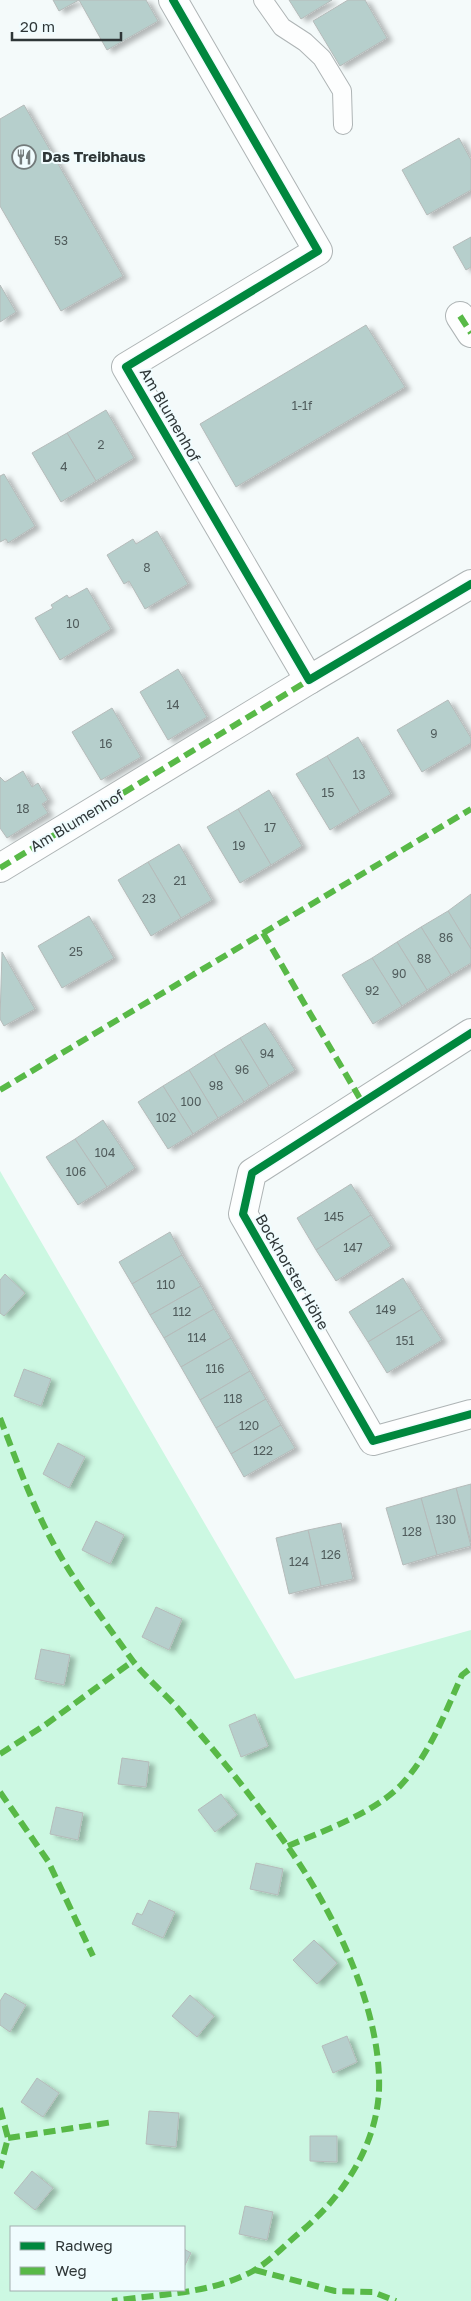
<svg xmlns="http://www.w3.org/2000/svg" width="471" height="2301" font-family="'Golos Text',sans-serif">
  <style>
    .green { fill: #ccf8e2; fill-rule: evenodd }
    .building { fill: #b6cfcc; stroke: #b5bbba; filter: url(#shadow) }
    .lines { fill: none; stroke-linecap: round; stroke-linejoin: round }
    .lane-casing { stroke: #aeb4b5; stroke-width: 20 }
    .street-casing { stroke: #aeb4b5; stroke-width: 30 }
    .lane { stroke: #fdfefe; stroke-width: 18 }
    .street { stroke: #fdfefe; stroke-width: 28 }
    .quiet { stroke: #58b947; stroke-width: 6; stroke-dasharray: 12 6; stroke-linecap: butt }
    .cycleway-casing { stroke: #f0fcfe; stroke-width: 11 }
    .cycleway { stroke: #00873e; stroke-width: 8 }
    .labels { text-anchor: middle; stroke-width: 4; stroke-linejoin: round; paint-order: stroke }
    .number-label { font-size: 12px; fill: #505c5c }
    .poi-label { font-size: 15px; font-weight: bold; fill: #2e3637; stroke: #f0fcfe; text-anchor: start }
    .street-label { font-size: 15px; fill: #2e3637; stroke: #f0fcfe }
  </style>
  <defs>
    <filter id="shadow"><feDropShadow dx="5.5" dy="3" stdDeviation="2.5" flood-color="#0004"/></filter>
  </defs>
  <rect width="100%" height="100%" fill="#f4fafa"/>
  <path class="green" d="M0,1171L295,1679L471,1630V2301H0ZM11,2227H184V2290H11Z"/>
  <g class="building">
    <path d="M53,0H79L59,11Z"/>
    <path d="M79,0H146L158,21L107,50Z"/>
    <path d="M289,0H332L301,19Z"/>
    <path d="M348,0H365L387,38L340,66L313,21Z"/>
    <path d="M24,105L123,276L61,311L0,206V119Z"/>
    <path d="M459,138L471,160V190L427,215L402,170Z"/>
    <path d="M471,237V267L466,270L453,247Z"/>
    <path d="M0,285L16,312L0,322Z"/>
    <path d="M366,325L405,387L236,487L200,424Z"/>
    <path d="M106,410L134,458L96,481L67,433Z"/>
    <path d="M67,433L96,481L61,502L32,453Z"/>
    <path d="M4,474L35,526L8,543L6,539L0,542V476Z"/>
    <path d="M157,531L188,584L145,609L129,581L124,584L107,555L133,539L136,544Z"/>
    <path d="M87,588L111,629L60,660L35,618L53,608L51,605L67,595L69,598Z"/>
    <path d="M178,669L207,717L168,740L140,692Z"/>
    <path d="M448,700L471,738V743L422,772L397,730Z"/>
    <path d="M112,708L141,757L101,780L72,732Z"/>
    <path d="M358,737L391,794L360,812L327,756Z"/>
    <path d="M327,756L360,812L330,830L296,774Z"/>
    <path d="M23,771L32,787L38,783L48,800L42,804L48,813L7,838L0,828V777L5,782Z"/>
    <path d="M269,790L302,846L271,865L238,809Z"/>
    <path d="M238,809L271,865L240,883L207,827Z"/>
    <path d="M179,844L212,900L181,918L148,862Z"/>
    <path d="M148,862L181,918L151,936L118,880Z"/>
    <path d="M471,894V949L448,911Z"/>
    <path d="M448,911L471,949V963L451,975L421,927Z"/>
    <path d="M89,916L114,958L62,988L38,946Z"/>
    <path d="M421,927L451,975L427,990L397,942Z"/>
    <path d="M397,942L427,990L402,1006L372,958Z"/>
    <path d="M2,952L35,1009L4,1026L0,1019Z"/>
    <path d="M372,958L402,1006L373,1024L342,975Z"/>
    <path d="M265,1023L295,1070L269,1086L240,1038Z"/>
    <path d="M240,1038L269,1086L244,1102L214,1054Z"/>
    <path d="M214,1054L244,1102L218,1118L189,1070Z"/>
    <path d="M189,1070L218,1118L193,1134L163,1086Z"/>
    <path d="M163,1086L193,1134L168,1149L138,1102Z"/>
    <path d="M103,1120L135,1168L107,1187L75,1139Z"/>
    <path d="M75,1139L107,1187L78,1205L46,1157Z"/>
    <path d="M351,1184L371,1215L316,1250L297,1218Z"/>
    <path d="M371,1215L391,1246L336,1281L316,1250Z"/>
    <path d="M170,1232L182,1255L132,1284L119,1262Z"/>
    <path d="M182,1255L201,1286L150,1315L132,1284Z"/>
    <path d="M5,1274L25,1293L4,1316L0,1313V1280Z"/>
    <path d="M403,1278L422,1309L368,1342L349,1312Z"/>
    <path d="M201,1286L214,1309L164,1338L150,1315Z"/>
    <path d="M214,1309L231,1338L181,1367L164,1338Z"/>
    <path d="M422,1309L442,1340L387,1373L368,1342Z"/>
    <path d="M231,1338L250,1371L200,1400L181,1367Z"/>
    <path d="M24,1369L51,1379L41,1406L14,1396Z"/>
    <path d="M250,1371L266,1399L216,1428L200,1400Z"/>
    <path d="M266,1399L281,1425L231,1454L216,1428Z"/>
    <path d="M281,1425L295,1448L244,1477L231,1454Z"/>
    <path d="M58,1443L85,1457L69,1488L43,1474Z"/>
    <path d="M471,1484V1542L456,1488Z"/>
    <path d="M456,1488L471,1546L437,1555L421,1498Z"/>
    <path d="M421,1498L437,1555L403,1565L386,1508Z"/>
    <path d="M96,1521L124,1535L110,1564L82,1550Z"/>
    <path d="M341,1523L353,1579L321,1586L308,1530Z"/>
    <path d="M308,1530L321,1586L289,1594L276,1538Z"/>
    <path d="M156,1607L182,1619L169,1650L142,1637Z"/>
    <path d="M41,1649L70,1655L64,1685L35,1679Z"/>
    <path d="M255,1714L268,1746L241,1757L229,1725Z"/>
    <path d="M122,1758L149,1762L146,1787L118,1784Z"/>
    <path d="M221,1794L237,1815L215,1832L198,1810Z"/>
    <path d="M56,1807L83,1813L78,1840L50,1834Z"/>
    <path d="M256,1863L283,1869L278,1895L250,1889Z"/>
    <path d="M149,1900L175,1912L163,1938L132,1924L137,1913L142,1915Z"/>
    <path d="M314,1940L337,1963L317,1984L293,1960Z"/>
    <path d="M5,1993L26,2005L10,2032L0,2025V2001Z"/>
    <path d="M190,1995L214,2016L197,2037L172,2016Z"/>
    <path d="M347,2036L357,2062L333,2073L322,2046Z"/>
    <path d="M37,2078L59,2093L43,2117L21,2102Z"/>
    <path d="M149,2111L179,2113L176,2147L146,2144Z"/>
    <path d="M310,2136H337V2162L310,2161Z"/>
    <path d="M32,2171L53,2188L35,2210L14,2193Z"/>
    <path d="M245,2206L273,2212L267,2240L239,2234Z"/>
    <path d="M184,2249L191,2253L184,2267Z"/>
  </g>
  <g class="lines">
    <g class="lane-casing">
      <path id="lane" d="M263,0L282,27L305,42L322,58L342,91L343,125"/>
    </g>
    <g class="street-casing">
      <g id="street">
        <path d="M173,0L318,251L126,367L309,680L471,584"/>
        <path d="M460,316L471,333"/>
        <path d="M0,868L309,680"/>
        <path d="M471,1033L252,1173L243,1214L373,1441L471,1414"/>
      </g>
    </g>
    <use href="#lane" class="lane"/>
    <use href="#street" class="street"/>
    <g class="quiet">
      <path d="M460,316L471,333"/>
      <path d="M0,868L309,680"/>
      <path d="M263,933L362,1102"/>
      <path d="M0,1090L471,809"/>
      <path d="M0,1418C16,1459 31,1502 52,1541C74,1582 103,1619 130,1657C144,1677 165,1693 181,1712C218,1754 254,1799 286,1844C333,1910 382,2009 379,2091C376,2148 341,2199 298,2234C284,2246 269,2262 253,2271C211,2294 159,2294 112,2301"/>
      <path d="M0,1754L45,1725L133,1661"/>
      <path d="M0,1792L48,1861L93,1956"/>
      <path d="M288,1846C323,1831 374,1813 401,1785C430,1754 445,1713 462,1675L471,1668"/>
      <path d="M0,2108L8,2138L0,2168"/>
      <path d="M8,2138L113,2122"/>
      <path d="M255,2270L335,2291L373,2292L396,2301"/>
    </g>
    <g class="cycleway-casing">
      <g id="cycleway">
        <path d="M173,0L318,251L126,367L309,680L471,584"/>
        <path d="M471,1033L252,1173L243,1214L373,1441L471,1414"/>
      </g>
    </g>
    <use href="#cycleway" class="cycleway"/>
  </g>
  <defs>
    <g id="restaurant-ring" transform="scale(1.25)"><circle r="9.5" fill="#f0fcfe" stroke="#737b7b" stroke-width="1.5"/><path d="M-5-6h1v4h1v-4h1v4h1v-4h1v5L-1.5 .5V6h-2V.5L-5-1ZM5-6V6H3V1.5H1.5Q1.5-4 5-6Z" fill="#737b7b"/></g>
  </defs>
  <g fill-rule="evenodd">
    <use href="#restaurant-ring" x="24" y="157"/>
  </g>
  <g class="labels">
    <g class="number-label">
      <text x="61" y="245">53</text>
      <text x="302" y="410">1-1f</text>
      <text x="101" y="449">2</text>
      <text x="64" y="471">4</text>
      <text x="147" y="572">8</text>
      <text x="73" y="628">10</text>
      <text x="173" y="709">14</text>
      <text x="434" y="738">9</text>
      <text x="106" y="748">16</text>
      <text x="359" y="779">13</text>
      <text x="328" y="797">15</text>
      <text x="23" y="813">18</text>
      <text x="270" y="832">17</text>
      <text x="239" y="850">19</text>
      <text x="180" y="885">21</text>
      <text x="149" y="903">23</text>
      <text x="446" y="942">86</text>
      <text x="76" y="956">25</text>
      <text x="424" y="963">88</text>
      <text x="399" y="978">90</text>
      <text x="372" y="995">92</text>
      <text x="267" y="1058">94</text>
      <text x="242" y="1074">96</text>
      <text x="216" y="1090">98</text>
      <text x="191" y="1106">100</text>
      <text x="166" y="1122">102</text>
      <text x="105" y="1157">104</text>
      <text x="76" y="1176">106</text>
      <text x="334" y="1221">145</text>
      <text x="353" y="1252">147</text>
      <text x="166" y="1289">110</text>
      <text x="386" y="1314">149</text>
      <text x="182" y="1316">112</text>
      <text x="197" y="1342">114</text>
      <text x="405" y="1345">151</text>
      <text x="215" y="1373">116</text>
      <text x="233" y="1403">118</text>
      <text x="249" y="1430">120</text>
      <text x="263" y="1455">122</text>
      <text x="446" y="1524">130</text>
      <text x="412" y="1536">128</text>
      <text x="331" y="1559">126</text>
      <text x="299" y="1566">124</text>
    </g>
    <g class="poi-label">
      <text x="42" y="162">Das Treibhaus</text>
    </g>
    <g class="street-label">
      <text transform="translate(170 415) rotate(60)" y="5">Am Blumenhof</text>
      <text transform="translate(77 821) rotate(-31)" y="5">Am Blumenhof</text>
      <text transform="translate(292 1272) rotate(60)" y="5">Bockhorster Höhe</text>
    </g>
  </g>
  <rect x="10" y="2226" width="175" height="65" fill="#f0fcfe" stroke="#a2adae"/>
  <rect x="20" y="2242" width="25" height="8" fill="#00873e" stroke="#a2adae"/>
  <text x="55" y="2251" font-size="15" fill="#2e3637">Radweg</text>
  <rect x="20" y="2267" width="25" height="8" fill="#58b947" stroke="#a2adae"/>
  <text x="55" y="2276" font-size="15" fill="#2e3637">Weg</text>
  <path d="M12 32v8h109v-8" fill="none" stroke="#2e3637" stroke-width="2.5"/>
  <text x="20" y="32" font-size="15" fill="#2e3637" stroke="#f0fcfe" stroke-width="4" paint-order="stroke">20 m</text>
</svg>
